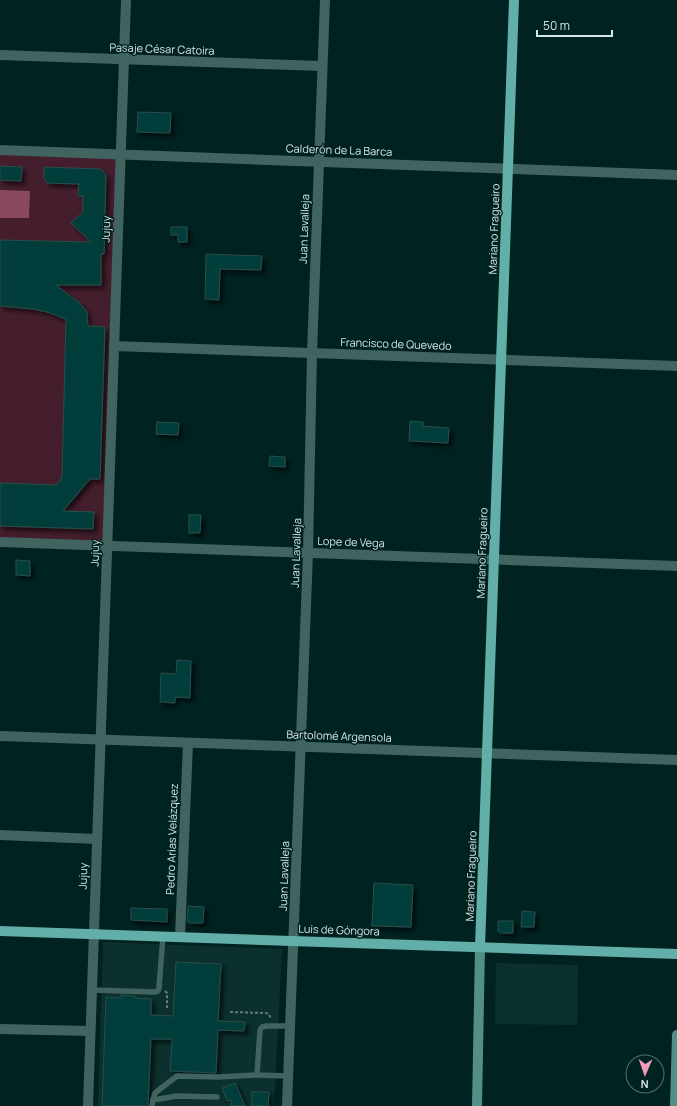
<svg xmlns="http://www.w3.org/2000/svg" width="677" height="1106" font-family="Manrope,sans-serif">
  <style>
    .built { fill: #0b302e }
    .green { fill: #451e2d }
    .water { fill: #894a61 }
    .building { fill: #043d3a; stroke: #2a4e4b; filter: url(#shadow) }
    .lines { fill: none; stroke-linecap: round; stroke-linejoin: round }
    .path { stroke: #627d7b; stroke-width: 2; stroke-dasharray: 3 2; stroke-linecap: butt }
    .lane { stroke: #416461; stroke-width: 5.5 }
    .street { stroke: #416461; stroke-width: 10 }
    .secondary { stroke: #548e89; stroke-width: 10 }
    .primary { stroke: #62aea8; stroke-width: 10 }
    .labels { text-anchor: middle; stroke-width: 3; stroke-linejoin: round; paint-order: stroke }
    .street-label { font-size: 11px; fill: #d4e7e5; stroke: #002220 }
  </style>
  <defs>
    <filter id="shadow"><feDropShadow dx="3.5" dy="3.5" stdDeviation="2" flood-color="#0009"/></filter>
  </defs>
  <rect width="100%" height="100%" fill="#002220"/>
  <g class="built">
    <path d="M103,942L282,949L274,1106H98Z"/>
    <path d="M496,963L578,965L577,1025L495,1024Z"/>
  </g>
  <path class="green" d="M0,150L120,154L107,546L0,542Z"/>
  <path class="water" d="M0,190L30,191L29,218H0Z"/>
  <g class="building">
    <path d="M138,112L171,113L170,133L137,132Z"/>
    <path d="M0,166L22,167L21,181L0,180Z"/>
    <path d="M44,167L101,169L106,175L104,254H101V285H56L80,303L87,312L88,326L105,327L100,479H90L63,511L94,512L93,529L0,526V483L57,485L62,477L66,319L47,312L33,309L0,306V240L91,242L71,223L83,212V196H78L79,184L47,183L44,178Z"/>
    <path d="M171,227H187V242H178V235H171Z"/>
    <path d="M206,254L262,256L261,270L220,269L219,300L205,299Z"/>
    <path d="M410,421L423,422V426L449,428L448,443L409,441Z"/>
    <path d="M157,422L179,423L178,435L156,434Z"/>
    <path d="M270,456L285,457V467L269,466Z"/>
    <path d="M189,515H201L200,533H189Z"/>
    <path d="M16,560L30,561V576L16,575Z"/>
    <path d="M177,660L191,661L190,698L175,697V703L160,702L161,673L176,674Z"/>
    <path d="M374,883L413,885L411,927L372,926Z"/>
    <path d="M188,906L204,907L203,923H189L187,921Z"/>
    <path d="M131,908L167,909V922L131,920Z"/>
    <path d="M522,911L535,912L534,927H521Z"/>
    <path d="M498,921H513V933H501L498,931Z"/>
    <path d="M176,962L221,964L218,1021L245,1022L244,1031L218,1030L216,1073L170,1071L172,1039H151L148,1106H102L106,997L121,998V995L135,996V998L151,999V1015L173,1016Z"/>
    <path d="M235,1083L245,1106H231V1100L227,1101L222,1088Z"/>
    <path d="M252,1092H269L268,1106H252Z"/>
  </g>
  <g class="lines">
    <g class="path">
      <path d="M165,991L167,993V1008"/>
      <path d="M230,1012L266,1013L269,1014L271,1019"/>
    </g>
    <g class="lane">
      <path d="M92,990L154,992L158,991L159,988L163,936"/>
      <path d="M288,1076L257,1075L260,1030L262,1027L266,1026H290"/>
      <path d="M153,1100L177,1096L217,1097"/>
      <path d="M152,1106L153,1100L155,1093L177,1076L218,1077L257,1075"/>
    </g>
    <g class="street">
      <path d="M0,55L322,66"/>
      <path d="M0,150L677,175"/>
      <path d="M114,346L677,366"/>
      <path d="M0,542L677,566"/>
      <path d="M0,736L677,760"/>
      <path d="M0,835L97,839"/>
      <path d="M180,937L188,743"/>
      <path d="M0,1029L90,1031"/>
      <path d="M88,1106L126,0"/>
      <path d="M287,1106L308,553L312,353L325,0"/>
    </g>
    <g class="secondary">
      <path d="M477,1106L480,947"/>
      <path d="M675,1106L677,1035"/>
    </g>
    <g class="primary">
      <path d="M0,931L677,954"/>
      <path d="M480,947L514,0"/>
    </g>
  </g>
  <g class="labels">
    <g class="street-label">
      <text transform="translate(162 49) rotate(2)" y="4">Pasaje César Catoira</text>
      <text transform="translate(339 150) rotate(2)" y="4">Calderón de La Barca</text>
      <text transform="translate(106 229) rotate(-88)" y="4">Jujuy</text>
      <text transform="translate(304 229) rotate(-88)" y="4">Juan Lavalleja</text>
      <text transform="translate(494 229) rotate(-88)" y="4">Mariano Fragueiro</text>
      <text transform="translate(396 344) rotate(2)" y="4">Francisco de Quevedo</text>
      <text transform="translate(351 542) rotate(2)" y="4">Lope de Vega</text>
      <text transform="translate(95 553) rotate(-88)" y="4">Jujuy</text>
      <text transform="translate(296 553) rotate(-88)" y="4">Juan Lavalleja</text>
      <text transform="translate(482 553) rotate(-88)" y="4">Mariano Fragueiro</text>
      <text transform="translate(339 736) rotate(2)" y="4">Bartolomé Argensola</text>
      <text transform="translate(172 839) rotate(-88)" y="4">Pedro Arias Velázquez</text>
      <text transform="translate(83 876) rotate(-88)" y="4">Jujuy</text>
      <text transform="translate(284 876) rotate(-88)" y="4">Juan Lavalleja</text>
      <text transform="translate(471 876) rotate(-88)" y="4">Mariano Fragueiro</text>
      <text transform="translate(339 930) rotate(2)" y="4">Luis de Góngora</text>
    </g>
  </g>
  <g transform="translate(645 1074) rotate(182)"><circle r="19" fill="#002220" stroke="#55716f"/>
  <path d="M0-3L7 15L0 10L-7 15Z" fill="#ef9ab8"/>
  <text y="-6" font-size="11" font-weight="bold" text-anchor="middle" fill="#d4e7e5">N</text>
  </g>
  <path d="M537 30v6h75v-6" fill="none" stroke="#d4e7e5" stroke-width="2"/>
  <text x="543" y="30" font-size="12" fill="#d4e7e5" stroke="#002220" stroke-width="3" paint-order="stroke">50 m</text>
</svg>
